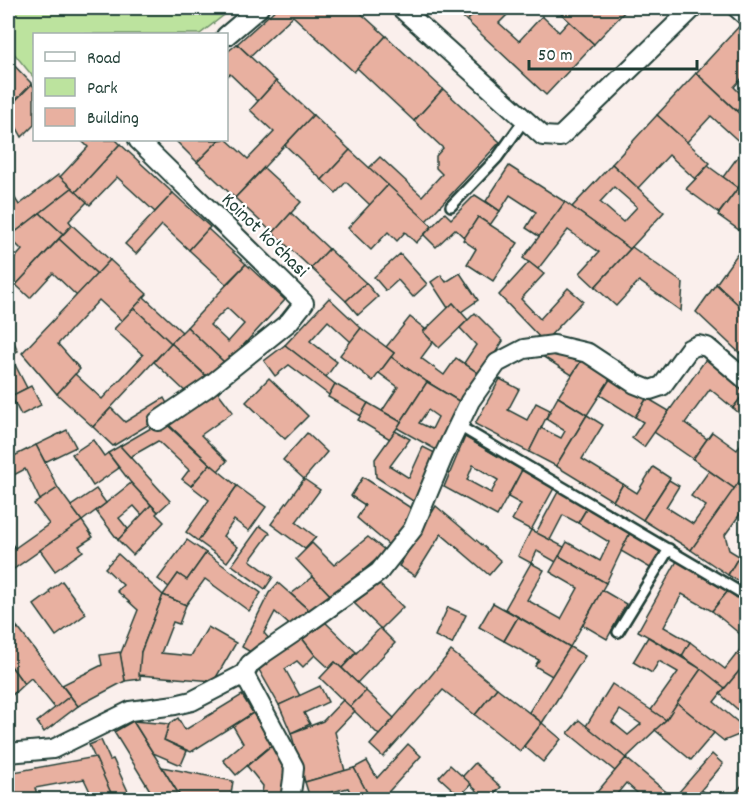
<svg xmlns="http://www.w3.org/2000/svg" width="754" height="807" font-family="Dekko,sans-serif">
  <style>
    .green { fill: #bce39e; stroke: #6e9069; stroke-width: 1.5 }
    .building { fill: #e8b0a0; stroke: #1f3d34; stroke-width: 1.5; fill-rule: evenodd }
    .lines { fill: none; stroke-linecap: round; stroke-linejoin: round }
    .lane-casing { stroke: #1f3d34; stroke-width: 14 }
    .street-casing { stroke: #1f3d34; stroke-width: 22 }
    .lane { stroke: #fff; stroke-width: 9 }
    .street { stroke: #fff; stroke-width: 18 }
    .labels { text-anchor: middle; stroke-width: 4.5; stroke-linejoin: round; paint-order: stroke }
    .street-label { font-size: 20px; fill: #1f3d34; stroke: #fff }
  </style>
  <rect width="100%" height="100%" fill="#faefec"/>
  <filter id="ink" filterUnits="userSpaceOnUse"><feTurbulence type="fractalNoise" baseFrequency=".0167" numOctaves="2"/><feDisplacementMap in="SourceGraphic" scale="12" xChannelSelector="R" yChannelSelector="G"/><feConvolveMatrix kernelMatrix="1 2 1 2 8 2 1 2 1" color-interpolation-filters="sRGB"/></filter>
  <g filter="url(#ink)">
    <path class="green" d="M8,8H233L200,34H34V78L8,46Z"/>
    <g class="building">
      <path d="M277,8H355L386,36L354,72L293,16L250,56L237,44Z"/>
      <path d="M453,8H479L467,21Z"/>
      <path d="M479,8H514L499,23L519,41L542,16L559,32L569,21L594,44L546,95L467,21Z"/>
      <path d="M555,8H628L594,44Z"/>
      <path d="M743,22L746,25V74L734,87L746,99V101L737,111L696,73Z"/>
      <path d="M386,36L443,89L414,121L357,68Z"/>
      <path d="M237,44L276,81L258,101L230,74L226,77V53Z"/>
      <path d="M8,59L32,84L8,108Z"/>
      <path d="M696,73L746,120V176L738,188L723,177L745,147L711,116L687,142L657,115Z"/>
      <path d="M276,81L313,115L235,198L197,162L219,140L226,139L248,159L274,132L250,110Z"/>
      <path d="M32,84L34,87V125L22,137L8,112V108Z"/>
      <path d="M443,89L500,142L426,221L369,168L380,157L422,196L442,174L436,168V156L443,148L414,121Z"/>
      <path d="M313,115L350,150L322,180L285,145Z"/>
      <path d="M657,115L710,163L695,179L669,155L638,188L612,164Z"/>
      <path d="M81,140H116L120,144L76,192L60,177L88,147Z"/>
      <path d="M175,140H219L197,162Z"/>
      <path d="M120,144L173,193L155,212L117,177L90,205L76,192Z"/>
      <path d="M350,150L388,185L370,205L346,182L336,193L322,180Z"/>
      <path d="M612,164L664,212L630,249L572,207ZM614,187L637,207L623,222L600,202Z"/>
      <path d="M509,166L565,202L540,237L526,228L536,212L510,195L500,211L486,201Z"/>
      <path d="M708,166L738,188L719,213L686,189Z"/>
      <path d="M264,168L301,202L273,233L235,198Z"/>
      <path d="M58,175L72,188L13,234L8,225V187L19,205Z"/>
      <path d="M388,185L432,226L416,243L405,232L397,241L388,232L371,250L348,228Z"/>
      <path d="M72,188L87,202L69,221L72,225L63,234L40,213Z"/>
      <path d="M738,188L746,194V235L718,215Z"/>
      <path d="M173,193L210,227L189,250L162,225L136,254L125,244Z"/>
      <path d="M475,195L500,211L490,225L478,217L465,238L455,229L436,247L424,235L445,213L451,219Z"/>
      <path d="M565,202L630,249L595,287L580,273L599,252L568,230L538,269L523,258Z"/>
      <path d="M40,213L63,234L8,294V266L22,250L9,237Z"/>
      <path d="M291,213L329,249L311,268L273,233Z"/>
      <path d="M478,217L518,243L493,281L467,264L476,249L463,240Z"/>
      <path d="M72,225L110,260L97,274L59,239Z"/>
      <path d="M208,229L246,264L226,284L189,250Z"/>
      <path d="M59,239L97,274L77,296L53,273L30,298L16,285Z"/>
      <path d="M746,242V312L716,284Z"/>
      <path d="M632,247L683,283L681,311L639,281L616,306L595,287Z"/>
      <path d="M329,249L366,283L346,301L311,268Z"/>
      <path d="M400,254L427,284L413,297L398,280L386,291L374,277Z"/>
      <path d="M110,260L147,294L122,321L99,300L58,344L80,369L57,394L22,353Z"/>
      <path d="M529,262L544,274L521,299L540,319L568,288L583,301L544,342L499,295Z"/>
      <path d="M246,264L285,300L226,364L187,327ZM227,308L244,324L228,342L210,325Z"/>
      <path d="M460,273L478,300L461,312L453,303L448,308L431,282L441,275L446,282Z"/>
      <path d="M366,283L378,297L358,315L346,301Z"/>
      <path d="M716,284L746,312V359L696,312Z"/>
      <path d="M144,297L182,332L171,343L134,308Z"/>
      <path d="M329,298L361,328L351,342L328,321L310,341L337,362L326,377L285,345Z"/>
      <path d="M453,303L468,320L439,348L423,332Z"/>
      <path d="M134,308L171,343L93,427L57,394L75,374L102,399L143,355L114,329Z"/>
      <path d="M475,313L503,341L481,375L464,363L476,345L460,328Z"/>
      <path d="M410,317L425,329L423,332L433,342L421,358L444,375L456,358L481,375L462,403L427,382L391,357L394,353L386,347Z"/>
      <path d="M187,327L226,364L211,380L171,343Z"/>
      <path d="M361,328L394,353L373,381L340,355Z"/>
      <path d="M8,330L18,351L8,356Z"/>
      <path d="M171,343L206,376L189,395L154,362Z"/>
      <path d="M285,345L335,384L329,395L289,365L275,376L264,361Z"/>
      <path d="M545,352L583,358L572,375L542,356Z"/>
      <path d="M10,355L27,388L8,398V356Z"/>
      <path d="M391,357L427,382L401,422L382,411L398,387L379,373Z"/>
      <path d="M583,358L612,376L587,415L558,397Z"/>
      <path d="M706,359L746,391L733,408L710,389L685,423L707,439L693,459L654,432Z"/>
      <path d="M612,376L647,398L635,417L600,395Z"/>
      <path d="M269,378L308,416L285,439L246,402Z"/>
      <path d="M500,379L519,389L508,410L527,420L536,403L550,410L529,452L475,424Z"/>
      <path d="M427,382L462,403L440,452L397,428ZM428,410L438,417L432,429L419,423Z"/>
      <path d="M335,384L368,403L361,416L328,397Z"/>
      <path d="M31,386L41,405L21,415L11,396Z"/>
      <path d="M217,391L233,412L201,435L227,461L218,471L169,425Z"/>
      <path d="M746,391V419L733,408Z"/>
      <path d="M558,397L587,415L556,466L529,452L541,428L561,438L565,431L546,419Z"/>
      <path d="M164,398L171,411L113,446L93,427L111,408L125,422Z"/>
      <path d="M647,398L669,411L644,447L632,438L643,422L635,417Z"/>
      <path d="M368,403L401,422L390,439L358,420Z"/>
      <path d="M587,415L603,425L582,459L623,484L613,501L556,466Z"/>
      <path d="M163,421L210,464L191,486L182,479L189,470L158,441L130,457L120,446Z"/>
      <path d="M67,430L76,447L45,462L36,445Z"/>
      <path d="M395,431L410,439L390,466L409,478L423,447L439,455L416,503L376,477L375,459Z"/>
      <path d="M712,432L737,450L746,437V472L735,489L693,459Z"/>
      <path d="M307,433L327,452L304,479L283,460Z"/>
      <path d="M465,437L522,470L497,516L444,487ZM473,465L498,480L491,493L467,480Z"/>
      <path d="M93,440L104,456L108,453L119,468L93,486L72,454Z"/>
      <path d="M36,445L58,488L40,500L25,469L8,478V459Z"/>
      <path d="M120,446L170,501L158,512L131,483L108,453Z"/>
      <path d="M210,464L237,486L198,541L186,532L209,500L191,486Z"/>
      <path d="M653,467L670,478L643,520L613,501L623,484L637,493Z"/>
      <path d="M522,470L554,488L531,530L512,520L521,504L508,497Z"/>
      <path d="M709,471L735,489L691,550L643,520L669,480L679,486L666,507L693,524L706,506L691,496Z"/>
      <path d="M363,477L414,510L390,546L357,518L365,505L351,496Z"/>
      <path d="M304,479L320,490L296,522L316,537L305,549L271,524Z"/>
      <path d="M741,479L746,482V512L743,510L725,535L729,550L739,556L728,575L691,550Z"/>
      <path d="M131,483L151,505L142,515L134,506L119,518L128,529L118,540L96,511Z"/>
      <path d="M237,486L266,507L249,531L234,520L223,536L238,547L227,562L198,541Z"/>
      <path d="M58,488L82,521L8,573V539L15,548L49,524L34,504Z"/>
      <path d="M96,489L106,503L82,521L71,506Z"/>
      <path d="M559,490L587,508L578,523L563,515L550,540L536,533Z"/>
      <path d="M151,505L158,512L156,514L164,522L133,555L118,540Z"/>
      <path d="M436,506L501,561L489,575L441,534L415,576L399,566Z"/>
      <path d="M587,508L630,533L606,583L559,556L567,542L600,561L609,542L578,523Z"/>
      <path d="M82,521L93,537L79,546L83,551L55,571L40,550Z"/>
      <path d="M260,526L270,533L250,560L273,577L265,589L232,565Z"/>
      <path d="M531,530L564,547L556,562L537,551L531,563L518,556Z"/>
      <path d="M630,533L662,553L652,569L621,551Z"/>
      <path d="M368,537L386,551L332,597L296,559L312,543L334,565Z"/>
      <path d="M187,540L206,553L187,580L178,574L169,587L158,579Z"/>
      <path d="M206,553L261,593L249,611L205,579L186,605L163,595L178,574L187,580Z"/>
      <path d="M118,554L163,595L141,652L140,679L125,681L120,655L138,610L117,591L123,585L105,568Z"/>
      <path d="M559,556L606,583L570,647L505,609L531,563L544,570L527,600L561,619L578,588L550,572Z"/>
      <path d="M739,556L746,561V586L728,575Z"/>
      <path d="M677,561L728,591L712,611L682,594L664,627L690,642L682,656L638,631Z"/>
      <path d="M313,577L332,597L312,613L291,594Z"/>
      <path d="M62,581L86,614L56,636L34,605L50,593L49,591Z"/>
      <path d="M278,583L312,613L292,627L275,612L264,633L270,640L254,654L242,647L269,593Z"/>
      <path d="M378,583L403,607L381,629L354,603Z"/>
      <path d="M602,590L626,604L607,639L583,625Z"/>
      <path d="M728,591L746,605V639L712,611Z"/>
      <path d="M163,595L186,605L179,624L173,622L161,653L191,656L208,627L236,643L214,681L139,675L141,652Z"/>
      <path d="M493,603L518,617L504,641L479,627Z"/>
      <path d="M448,607L466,615L452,644L435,636Z"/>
      <path d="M8,615L18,628L8,636Z"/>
      <path d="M518,617L570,647L552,676L535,666L539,660L504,641Z"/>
      <path d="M323,620L356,652L342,668L335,662L329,668L315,655L301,637Z"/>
      <path d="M18,628L70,696L55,708L31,678L24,684L8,662V636Z"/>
      <path d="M380,628L395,643L357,683L342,668Z"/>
      <path d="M301,637L315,655L303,667L297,661L285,669L300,696L279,705L258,668Z"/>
      <path d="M648,637L701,669L666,720L651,710L678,672L659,661L652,673L633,662Z"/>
      <path d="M690,642L725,669L746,642V674L740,670L725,688L701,669L682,656Z"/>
      <path d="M570,647L585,656L542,723L529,712Z"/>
      <path d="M451,651L497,688L475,715L443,690L383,757L370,745L429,678Z"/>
      <path d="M120,652L125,681L78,706L62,685L102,665L100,655Z"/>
      <path d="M8,662L24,684L8,699Z"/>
      <path d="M335,662L366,691L350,707L320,678Z"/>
      <path d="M701,669L725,688L714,702L746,729V732L724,741L677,703Z"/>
      <path d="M740,670L746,675V709L743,714L720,694Z"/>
      <path d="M612,684L666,720L626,758L586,726ZM620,710L641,724L628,735L612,722Z"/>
      <path d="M320,686L328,702L304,713L310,724L291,733L279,705Z"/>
      <path d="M497,688L542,723L520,751L475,715Z"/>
      <path d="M366,691L394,718L379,735L350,707Z"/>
      <path d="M242,695L253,713L191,752L164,740L169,724L178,718L185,730Z"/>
      <path d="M70,696L78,706L44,732L37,722Z"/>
      <path d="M343,700L355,711L335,732L345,771L305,782L291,733L323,721Z"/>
      <path d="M677,703L714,733L691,760L655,730L666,720Z"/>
      <path d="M253,713L272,745L236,775L223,760L243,743L233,726Z"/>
      <path d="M579,720L626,758L615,771L568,733Z"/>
      <path d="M133,721L153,753L180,796L171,800H134L151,792L114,732Z"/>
      <path d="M133,721L169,724L164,740L187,751L181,765L153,753Z"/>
      <path d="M542,723L561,739L543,762L524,746Z"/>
      <path d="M101,740L110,760L113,759L132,800H114L89,745Z"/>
      <path d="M408,744L421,756L381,800H371L354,768L367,761L377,778Z"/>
      <path d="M272,745L286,762L281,800H261L263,786L247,766Z"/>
      <path d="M712,754L723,764L701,790L717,800H688L678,793Z"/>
      <path d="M95,757L111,793L94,800L84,779L35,788L39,800H15L8,781V773Z"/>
      <path d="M626,758L672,797L670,800H645L626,783L612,800H594L592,798Z"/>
      <path d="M475,763L501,787L489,800H487L462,777Z"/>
      <path d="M450,765L471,784L460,796L439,777Z"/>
      <path d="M162,767L233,781L230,800H198L180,796Z"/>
      <path d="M354,768L371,800H354L348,788L317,796L309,795L305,782Z"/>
      <path d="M746,781V800H742L735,793Z"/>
    </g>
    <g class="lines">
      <g class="lane-casing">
        <g id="lane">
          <path d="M451,206L497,158L525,119"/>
          <path d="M459,426L745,595"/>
          <path d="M618,632L669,549"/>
        </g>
      </g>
      <g class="street-casing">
        <g id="street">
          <path d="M401,8L543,136L560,137L693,8"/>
          <path d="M737,8L746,16"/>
          <path d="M226,36L259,8"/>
          <path d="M138,140L304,303L289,322L208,387L158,421"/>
          <path d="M244,674L294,767L293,779L290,800"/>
          <path d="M8,753L53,749L130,711L175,705L192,701L244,674L250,664L264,653L298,630L379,572L413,529L443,457L470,401L497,363L524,349L554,345L588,353L635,384L650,390L662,386L689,349L698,345L707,347L746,380"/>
        </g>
      </g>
      <use href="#lane" class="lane"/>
      <use href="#street" class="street"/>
    </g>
  </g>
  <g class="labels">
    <g class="street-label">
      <text transform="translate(266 234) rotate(44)" y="7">Koinot ko'chasi</text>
    </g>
  </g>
  <rect width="754" height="807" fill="none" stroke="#fff" stroke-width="30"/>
  <rect x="15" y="15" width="724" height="777" fill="none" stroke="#1f3d34" stroke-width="2" filter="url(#ink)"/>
  <rect x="33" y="33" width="195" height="108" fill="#ffffff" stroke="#a5b1ae" stroke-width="1.5"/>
  <rect x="45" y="52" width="30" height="9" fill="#ffffff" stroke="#a5b1ae" stroke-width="1.5"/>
  <text x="87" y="63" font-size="18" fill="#1f3d34">Road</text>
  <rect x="45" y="78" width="30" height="18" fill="#bce39e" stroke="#a5b1ae" stroke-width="1.5"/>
  <text x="87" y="93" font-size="18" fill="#1f3d34">Park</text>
  <rect x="45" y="108" width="30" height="18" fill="#e8b0a0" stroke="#a5b1ae" stroke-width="1.5"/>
  <text x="87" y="123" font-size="18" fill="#1f3d34">Building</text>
  <path d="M529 60v9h168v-9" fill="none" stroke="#1f3d34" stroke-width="3"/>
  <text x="538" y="60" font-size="18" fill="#1f3d34" stroke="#ffffff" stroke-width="4.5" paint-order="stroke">50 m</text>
</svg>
